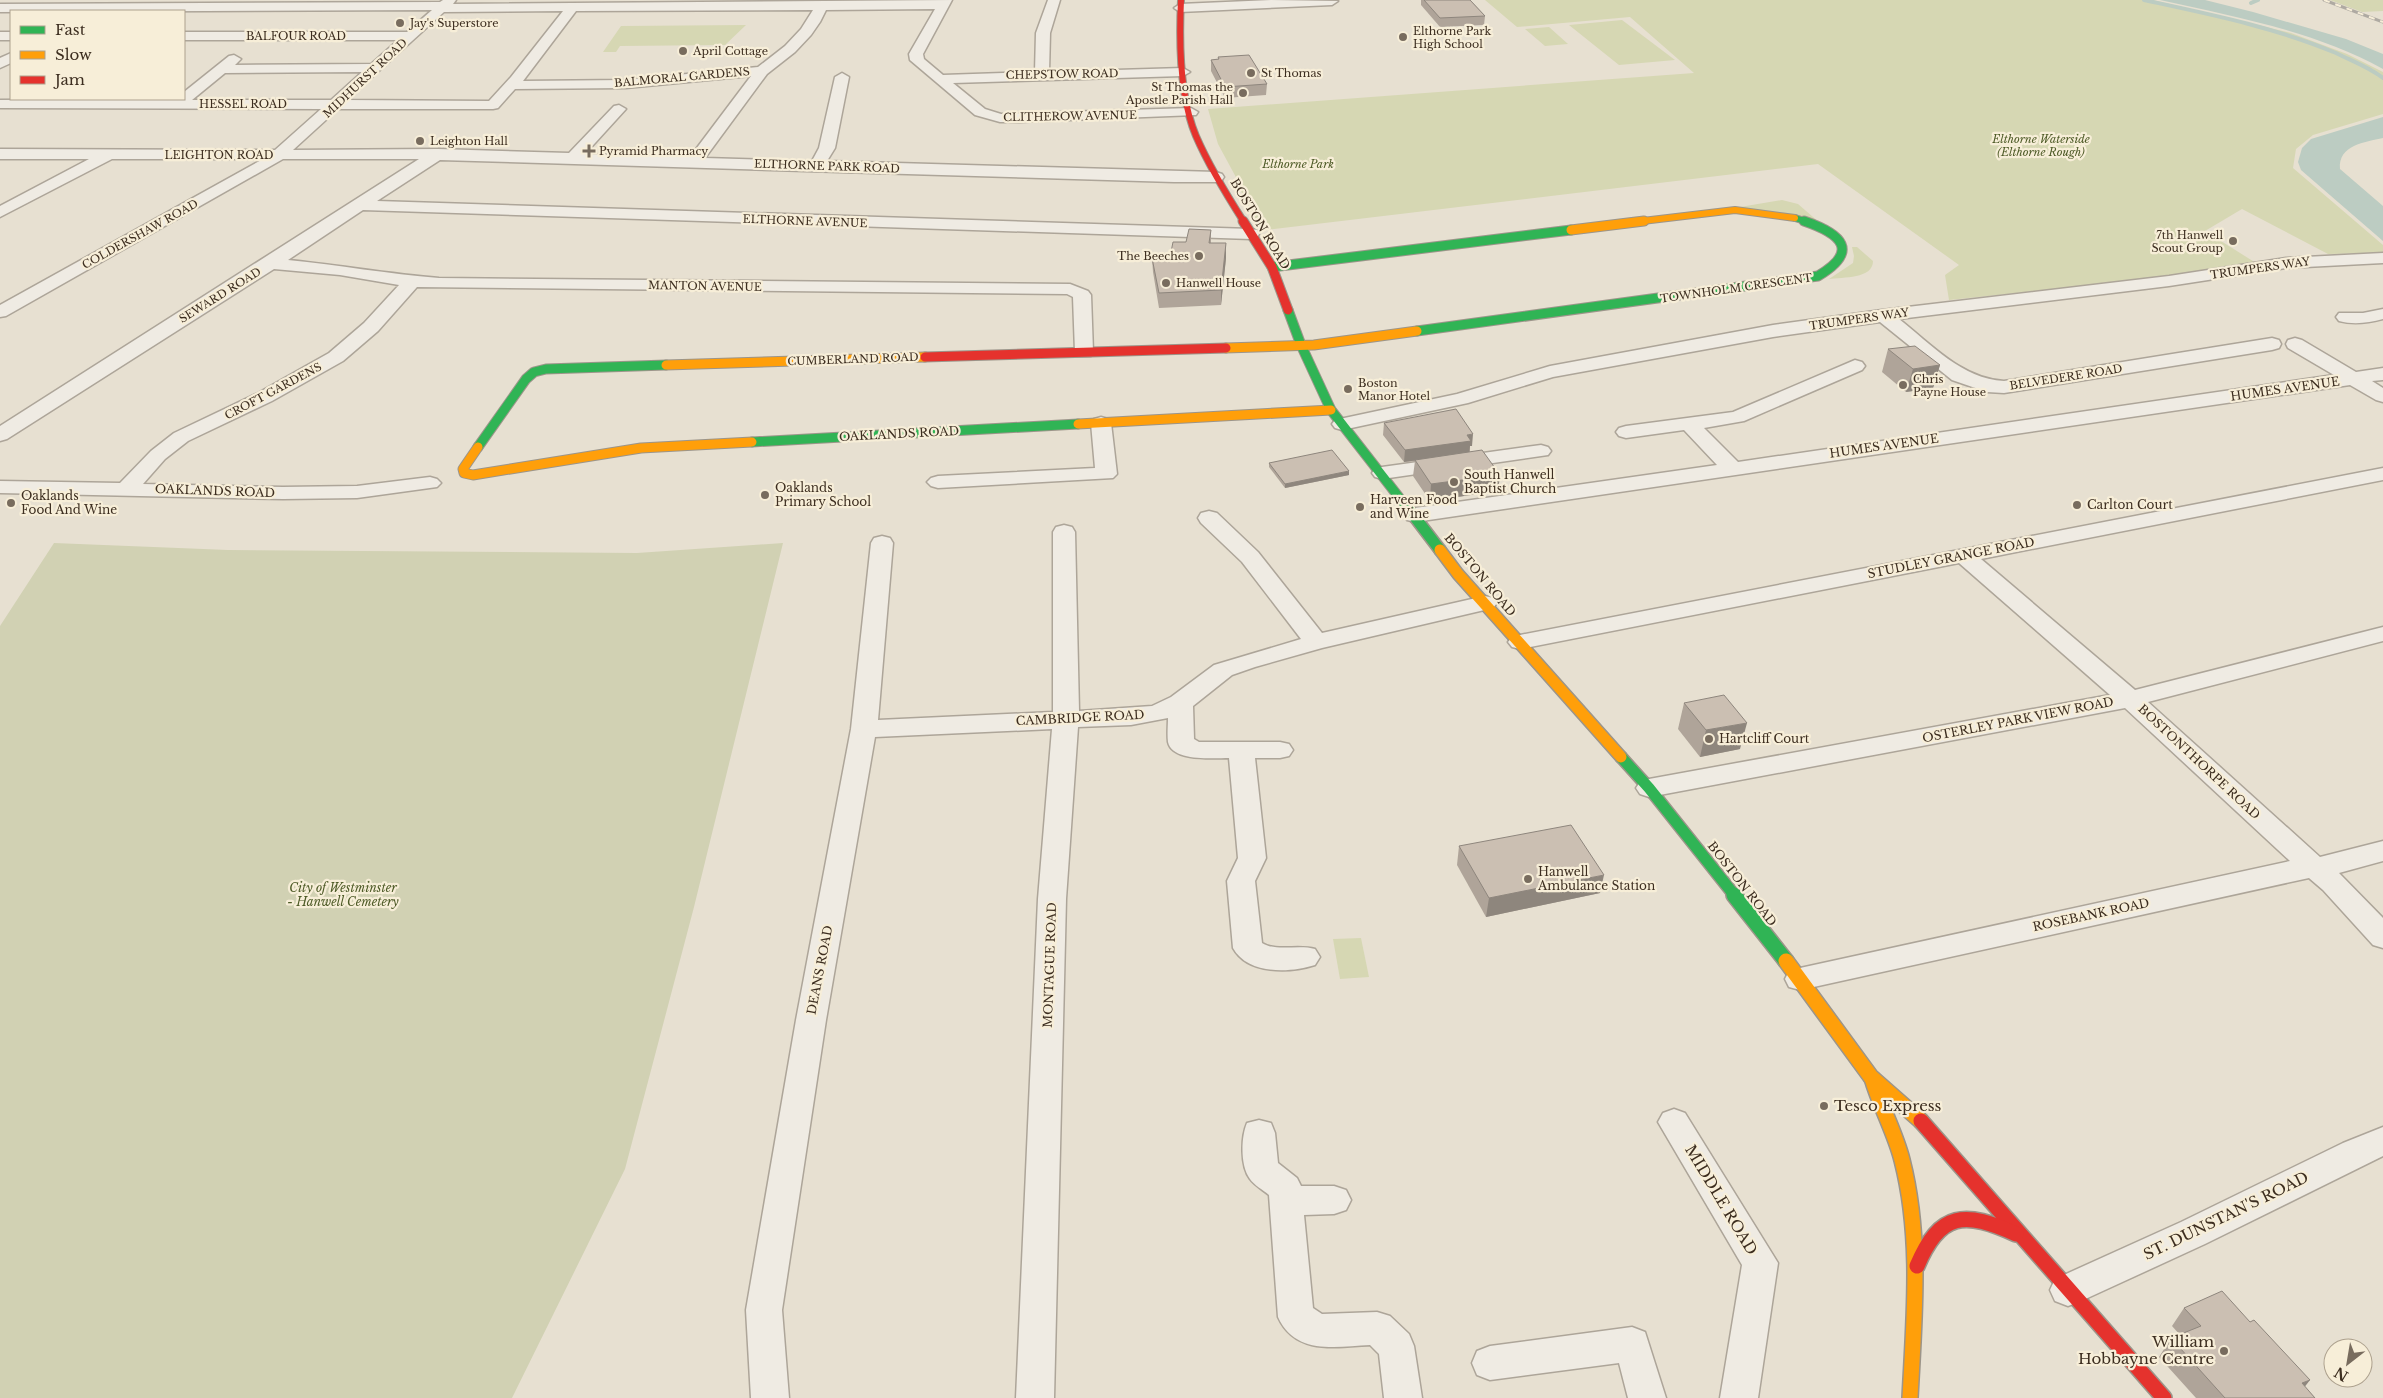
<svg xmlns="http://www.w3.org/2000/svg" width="2383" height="1398" font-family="'Libre Baskerville',serif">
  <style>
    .green { fill: #d6d7b3 }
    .cemetery { fill: #d1d1b3 }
    .water { fill: #bcccc2 }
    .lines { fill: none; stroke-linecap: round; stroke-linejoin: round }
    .stream { stroke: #bcccc2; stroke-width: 4 }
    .street-casing { stroke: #ada599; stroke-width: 3 }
    .fast-far3-casing { stroke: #9c958a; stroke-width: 8 }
    .fast-far2-casing { stroke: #9c958a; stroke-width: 11 }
    .fast-far1-casing { stroke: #9c958a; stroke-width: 14 }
    .fast-casing { stroke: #9c958a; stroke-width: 18 }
    .slow-far3-casing { stroke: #9c958a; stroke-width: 8 }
    .slow-far2-casing { stroke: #9c958a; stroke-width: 11 }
    .slow-far1-casing { stroke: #9c958a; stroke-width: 14 }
    .slow-casing { stroke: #9c958a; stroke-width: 18 }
    .jam-far2-casing { stroke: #9c958a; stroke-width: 8 }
    .jam-far1-casing { stroke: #9c958a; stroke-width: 11 }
    .jam-casing { stroke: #9c958a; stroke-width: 18 }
    .street { fill: #efebe3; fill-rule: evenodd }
    .fast-far3 { stroke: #30b455; stroke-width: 6 }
    .fast-far2 { stroke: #30b455; stroke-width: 9 }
    .fast-far1 { stroke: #30b455; stroke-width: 11 }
    .fast { stroke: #30b455; stroke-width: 15 }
    .slow-far3 { stroke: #ff9f0a; stroke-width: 6 }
    .slow-far2 { stroke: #ff9f0a; stroke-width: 9 }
    .slow-far1 { stroke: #ff9f0a; stroke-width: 11 }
    .slow { stroke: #ff9f0a; stroke-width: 15 }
    .jam-far2 { stroke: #e5322d; stroke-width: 6 }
    .jam-far1 { stroke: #e5322d; stroke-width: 9 }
    .jam { stroke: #e5322d; stroke-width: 15 }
    .rail-casing { stroke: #afaaa2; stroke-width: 3 }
    .rail { stroke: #f7eed8; stroke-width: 2; stroke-dasharray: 6; stroke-linecap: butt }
    .wall { fill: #afa499 }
    .shaded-wall { fill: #8e867d }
    .building { fill: #cbbfb2; stroke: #8e867d }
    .poi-dot { fill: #786c5e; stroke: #f7eed8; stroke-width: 2 }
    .labels { text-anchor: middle; stroke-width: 4.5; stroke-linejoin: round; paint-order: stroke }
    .far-poi-label { font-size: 11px; fill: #3d2e20; stroke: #f7eed8; text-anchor: start }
    .far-street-label { font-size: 11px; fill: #3d2e20; stroke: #f7eed8 }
    .far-park-label { font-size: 11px; font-style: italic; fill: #4d5a26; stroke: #f7eed8 }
    .street-label { font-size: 12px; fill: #3d2e20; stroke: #f7eed8 }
    .poi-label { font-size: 12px; fill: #3d2e20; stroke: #f7eed8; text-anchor: start }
    .park-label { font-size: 12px; font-style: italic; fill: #4d5a26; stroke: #f7eed8 }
    .near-poi-label { font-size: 15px; fill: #3d2e20; stroke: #f7eed8; text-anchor: start }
    .near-street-label { font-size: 15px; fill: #3d2e20; stroke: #f7eed8 }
  </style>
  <rect width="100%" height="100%" fill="#e7e0d1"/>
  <g class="green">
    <path d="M1485,0H2153L2291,33L2347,54L2383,72V114L2313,135L2296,149L2293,168L2383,245V253L2328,254L2242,209L2205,231L2256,263L2174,277L1949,300L1945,275L1959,265L1818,164L1266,230L1247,209L1238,181L1218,144L1208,109L1694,73L1630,17L1517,27Z"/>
    <path d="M2330,0H2383V11L2362,12Z"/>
    <path d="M1622,20L1675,60L1619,65L1569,25Z"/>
    <path d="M746,25L725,45L620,46L616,52H603L621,26Z"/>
    <path d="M1549,27L1568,44L1545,46L1525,29Z"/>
    <path d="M1782,200L1798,204L1820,223L1740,207Z"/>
    <path d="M1852,247H1857L1873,261C1873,279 1843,277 1829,279L1853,263L1854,256Z"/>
    <path d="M1361,938L1369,977L1340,979L1333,939Z"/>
  </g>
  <path class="cemetery" d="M54,543L228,550L637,553L783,543L694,907L625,1169L512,1398H0V626Z"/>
  <g class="water">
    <path d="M2160,0H2205L2253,12L2346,39L2383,54V69C2314,31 2236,17 2160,0Z"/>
    <path d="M2383,117V138C2365,142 2338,145 2340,169L2383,206V241L2301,170L2298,162L2302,148L2311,139Z"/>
  </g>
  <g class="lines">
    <g class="stream">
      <path d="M2144,0C2209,14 2274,27 2336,53C2352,61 2369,67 2383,78"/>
      <path d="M2251,3L2258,0"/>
    </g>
    <g class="street-casing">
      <g id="street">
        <path d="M443,0H456L453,4L952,0L923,54L924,59L943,75L1035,72L1036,33L1048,0H1060L1050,33L1049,72L1183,68L1190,72L1183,76L953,83L985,109L1001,114L1191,108L1198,112L1196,115L1018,122H1000L975,115L910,60L909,54L935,9L826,10L820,22L811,35L795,52L767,74L705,158L812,161L819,148L835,77L842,73L849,77L835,148L827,161L1216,172L1222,174L1224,177L1222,180L1216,182H1174L440,160L377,201L1251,229L1257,230L1259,234L1257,238L1251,239L363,210L288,260C339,265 388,274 439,278L1070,284L1088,291L1091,295L1093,352L1091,356H1077L1075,352L1073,297L1067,294L417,287L378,331L343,361L272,401L188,441L165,459L143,484L283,487L357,486L430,477L437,479L441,483L437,487L357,498L283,499L0,493V481L120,483L151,451L174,433L258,393L329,353L364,323L399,285L340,275L274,269L7,439L0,441V426L419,159H283L6,316L0,317V305L263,159H112L0,217V206L89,159H0V149L275,150L321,109L0,108V100L184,99V92L229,56L234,55L241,59L235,65L371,64L398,40H184V32H407L432,10L0,12V4L440,2ZM813,10L801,29L785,46L758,67L626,80L523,81L576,11ZM563,11L511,77L489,101L347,100L444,12ZM362,72L331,100H192L225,73ZM751,76L690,157L585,154L626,109L619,105L614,106L569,153L438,149L293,150L338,109H493L498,108L515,89L626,88Z"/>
        <path d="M1271,0L1338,1L1332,5L1180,12L1174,8L1180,4Z"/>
        <rect x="0" y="32" width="11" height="8"/>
        <path d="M11,53V63L0,68V58Z"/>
        <path d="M2383,253V263L2286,268L2169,286L1899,319C1931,344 1962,379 2004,381L2272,338L2279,340L2281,344L2279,348L2272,350L2004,393L1987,392L1952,380L1880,322L1773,337L1553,377L1468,403L1342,430L1335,428L1332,424L1335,420L1457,394L1550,366L1773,325L1882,310L2169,276L2286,258Z"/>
        <path d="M2383,309V319C2368,323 2354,325 2339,321L2336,317L2339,313H2363Z"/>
        <path d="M2295,338L2302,340L2356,372L2383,368V380L2372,381L2383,388V402L2376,400L2350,385L1415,522L1407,520L1404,515L1407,510L1415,508L1717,465L1684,430L1626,438L1619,436L1616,432L1619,428L1626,426L1733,412L1855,360L1862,362L1865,366L1862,370L1744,421L1704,428L1738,462L2334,375L2288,348L2286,344L2288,340Z"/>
        <path d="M1101,417L1108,419L1111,423L1117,474L1113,478L938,488L931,486L927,482L931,478L938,476L1095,468L1091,423L1094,419Z"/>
        <path d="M1541,445L1548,447L1551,451L1548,455L1382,479L1375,477L1372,473L1375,469L1382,467Z"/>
        <path d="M2383,468V480L1981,559L2135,690L2383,627V641L2148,702L2320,857L2383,841V861L2339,873L2383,918V948L2373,945L2323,890L2309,878L1800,990L1789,987L1785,979L1789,971L1800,968L2290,861L2125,708L1649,797L1640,794L1636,788L1640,782L1649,779L2110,695L1959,563L1520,649L1512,647L1508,642L1512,637L1520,635Z"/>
        <path d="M1209,511L1217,513L1258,552L1322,633L1485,596L1493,598L1497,603L1493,608L1322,648L1255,667L1232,675L1193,706L1194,739L1199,742H1280L1289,744L1293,750L1289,756L1280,758H1255L1266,858L1255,881L1262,943C1276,952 1299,944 1315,949L1320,957L1315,965C1290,973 1248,975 1233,948L1227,881L1238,858L1229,758C1214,758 1172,762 1168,742C1167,734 1168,725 1168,718L1131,725L1078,727L1066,899L1054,1398H1016L1038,899L1052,729L875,737L826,1020L782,1310L789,1398H751L746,1310L796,1020L851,729L871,543L874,538L882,536L890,538L893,543L878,720L1053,712V532L1056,527L1064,525L1072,527L1075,532L1079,711L1152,706L1171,697L1214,665L1301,639L1242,562L1201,523L1198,518L1201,513Z"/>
        <path d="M1674,1109L1685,1113L1778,1263L1758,1398H1720L1742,1265L1658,1122L1663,1113Z"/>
        <path d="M1259,1120L1271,1123L1275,1133L1278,1163L1297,1178L1301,1186H1334L1346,1190L1351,1200L1346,1210L1334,1214L1304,1215L1313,1308L1322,1314L1377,1312L1390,1316L1409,1334L1414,1346L1422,1398H1384L1379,1354L1370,1345C1335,1347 1295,1355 1278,1317L1269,1195C1263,1190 1254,1185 1250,1179C1240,1166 1241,1137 1247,1123Z"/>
        <path d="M2383,1127V1156L2205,1244L2081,1301L2068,1306L2055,1301L2050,1290L2055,1279L2181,1222L2343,1143Z"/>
        <path d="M1632,1327L1645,1332L1666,1398H1628L1619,1363L1490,1380L1477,1375L1472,1363L1477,1351L1490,1346Z"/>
      </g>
    </g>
    <g class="fast-far3-casing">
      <path id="fast-far3" d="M1795,218L1808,222"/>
    </g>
    <g class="fast-far2-casing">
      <g id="fast-far2">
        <path d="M1272,267L1571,230"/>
        <path d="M1288,310L1301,345L1331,410L1412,514"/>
        <path d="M1417,331L1818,276C1860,251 1842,234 1804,221"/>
        <path d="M752,442L1078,424"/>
        <path d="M478,447L526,379L534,372L546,369L666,365"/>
      </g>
    </g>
    <g class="fast-far1-casing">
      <g id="fast-far1">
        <path d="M1411,512L1440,550"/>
        <path d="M1621,757L1649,788L1735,896"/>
      </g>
    </g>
    <g class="fast-casing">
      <path id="fast" d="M1734,895L1786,961"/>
    </g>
    <g class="slow-far3-casing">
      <path id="slow-far3" d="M1634,222L1735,210L1795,218"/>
    </g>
    <g class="slow-far2-casing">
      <g id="slow-far2">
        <path d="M1571,230L1644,221"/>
        <path d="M1226,348L1314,345L1417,331"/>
        <path d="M666,365L925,357"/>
        <path d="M1078,424L1331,410"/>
        <path d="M478,447L463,469L464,473L473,475L641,448L752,442"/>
      </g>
    </g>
    <g class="slow-far1-casing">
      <path id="slow-far1" d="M1440,550L1458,574L1621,757"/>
    </g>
    <g class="slow-casing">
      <g id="slow">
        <path d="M1786,961L1871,1077L1921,1121"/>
        <path d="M1872,1078C1880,1106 1895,1132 1902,1160C1922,1238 1914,1319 1910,1398"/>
      </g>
    </g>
    <g class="jam-far2-casing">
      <path id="jam-far2" d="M1181,0C1179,41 1180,98 1196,136C1209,166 1226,194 1244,222"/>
    </g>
    <g class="jam-far1-casing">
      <g id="jam-far1">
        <path d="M1243,221L1272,267L1288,310"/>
        <path d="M925,357L1226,348"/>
      </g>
    </g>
    <g class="jam-casing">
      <g id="jam">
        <path d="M1921,1121L2164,1398"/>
        <path d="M1917,1266C1940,1211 1965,1211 2016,1234"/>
      </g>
    </g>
    <use href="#street" class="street"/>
    <use href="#fast-far3" class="fast-far3"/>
    <use href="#fast-far2" class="fast-far2"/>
    <use href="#fast-far1" class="fast-far1"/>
    <use href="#fast" class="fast"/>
    <use href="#slow-far3" class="slow-far3"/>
    <use href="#slow-far2" class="slow-far2"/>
    <use href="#slow-far1" class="slow-far1"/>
    <use href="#slow" class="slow"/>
    <use href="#jam-far2" class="jam-far2"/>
    <use href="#jam-far1" class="jam-far1"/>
    <use href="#jam" class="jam"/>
    <g class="rail-casing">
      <path id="rail" d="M2324,0L2383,22"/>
    </g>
    <use href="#rail" class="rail"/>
  </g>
  <g class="wall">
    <path d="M1421,0H1470L1485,16L1484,25L1440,27L1421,5Z"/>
    <path d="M1218,57L1267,84L1266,95L1225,98L1211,71V60L1218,59Z"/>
    <path d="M1211,230V243H1226V258L1221,305L1159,308L1153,272L1152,258L1170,257Z"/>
    <path d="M1888,349L1940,365L1933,388L1906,392L1882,372Z"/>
    <path d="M1384,423L1472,446H1470V452L1500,475L1498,491L1430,501L1413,476L1415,461L1404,462L1383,435Z"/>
    <path d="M1269,463L1349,475L1285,488L1269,467Z"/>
    <path d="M1684,703L1740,749L1700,757L1678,729Z"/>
    <path d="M1459,846L1600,893L1486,917L1457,865Z"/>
    <path d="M2184,1308L2305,1387L2315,1398H2196L2159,1357L2171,1338L2180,1335L2172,1326Z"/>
  </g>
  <g class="shaded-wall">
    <path d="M1226,243V258L1221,305V290Z"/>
    <path d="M1940,365L1933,388L1906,392L1913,369Z"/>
    <path d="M1473,434L1472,446H1470L1469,453L1404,462L1405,450Z"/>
    <path d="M1349,471V475L1285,488V484Z"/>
    <path d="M1500,475L1498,491L1430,501L1431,484Z"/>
    <path d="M1747,723L1740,749L1700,757L1706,730Z"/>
    <path d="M1604,875L1600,893L1486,917L1489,898Z"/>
    <path d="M2310,1380L2296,1398L2302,1383Z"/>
  </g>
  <g class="building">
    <path d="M1424,0H1470L1485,16L1440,18Z"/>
    <path d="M1249,55L1267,84L1225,87L1211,60L1219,59L1218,57Z"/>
    <path d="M1189,229L1211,230L1209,243H1226L1221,290L1159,293L1152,258L1170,257L1173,242H1186Z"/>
    <path d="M1915,346L1940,365L1913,369L1888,349Z"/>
    <path d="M1456,409L1473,434L1467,435L1471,441L1405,450L1384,423Z"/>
    <path d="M1332,450L1349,471L1285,484L1269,463Z"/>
    <path d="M1482,450L1500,475L1431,484L1415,460Z"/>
    <path d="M1724,695L1747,723L1706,730L1684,703Z"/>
    <path d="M1571,825L1604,875L1489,898L1459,846Z"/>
    <path d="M2222,1291L2250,1322L2254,1320L2310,1380L2302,1383L2315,1398H2225L2171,1338L2201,1326L2184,1308Z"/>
  </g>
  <g class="poi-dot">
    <circle cx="400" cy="23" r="5"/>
    <circle cx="1403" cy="37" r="5"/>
    <circle cx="683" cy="51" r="5"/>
    <circle cx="1251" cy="73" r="5"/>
    <circle cx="1243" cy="93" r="5"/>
    <circle cx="420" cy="141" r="5"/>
    <path d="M586.5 143.5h5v5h5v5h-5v5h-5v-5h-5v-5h5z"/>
    <circle cx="2233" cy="241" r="5"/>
    <circle cx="1199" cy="256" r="5"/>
    <circle cx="1166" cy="283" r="5"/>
    <circle cx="1903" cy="385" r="5"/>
    <circle cx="1348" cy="389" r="5"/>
    <circle cx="1454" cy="482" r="5"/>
    <circle cx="765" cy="495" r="5"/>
    <circle cx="11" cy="503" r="5"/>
    <circle cx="2077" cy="505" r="5"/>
    <circle cx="1360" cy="507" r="5"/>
    <circle cx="1709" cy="739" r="5"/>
    <circle cx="1528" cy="879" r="5"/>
    <circle cx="1824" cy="1106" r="5"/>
    <circle cx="2224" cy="1351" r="5"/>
  </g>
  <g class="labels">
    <g class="far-poi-label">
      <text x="410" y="27">Jay's Superstore</text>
      <text x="1413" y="35">Elthorne Park<tspan x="1413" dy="13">High School</tspan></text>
      <text x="693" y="55">April Cottage</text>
      <text x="1261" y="77">St Thomas</text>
      <text x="1233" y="91" text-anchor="end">St Thomas the<tspan x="1233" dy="13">Apostle Parish Hall</tspan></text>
      <text x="430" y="145">Leighton Hall</text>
      <text x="599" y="155">Pyramid Pharmacy</text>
      <text x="2223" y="239" text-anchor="end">7th Hanwell<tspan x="2223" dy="13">Scout Group</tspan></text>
      <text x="1189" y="260" text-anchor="end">The Beeches</text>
      <text x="1176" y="287">Hanwell House</text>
      <text x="1913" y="383">Chris<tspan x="1913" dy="13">Payne House</tspan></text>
      <text x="1358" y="387">Boston<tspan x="1358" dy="13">Manor Hotel</tspan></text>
    </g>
    <g class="far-street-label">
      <text x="296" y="40">BALFOUR ROAD</text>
      <text transform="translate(1062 74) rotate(-1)" y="4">CHEPSTOW ROAD</text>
      <text transform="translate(682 77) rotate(-5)" y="4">BALMORAL GARDENS</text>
      <text transform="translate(365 78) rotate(-43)" y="4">MIDHURST ROAD</text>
      <text x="243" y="108">HESSEL ROAD</text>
      <text transform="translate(1070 116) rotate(-1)" y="4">CLITHEROW AVENUE</text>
      <text x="219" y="159">LEIGHTON ROAD</text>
      <text transform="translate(827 166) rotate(2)" y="4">ELTHORNE PARK ROAD</text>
      <text transform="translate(805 221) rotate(2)" y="4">ELTHORNE AVENUE</text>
      <text transform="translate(140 234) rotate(-29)" y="4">COLDERSHAW ROAD</text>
      <text transform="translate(2260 268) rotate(-8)" y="4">TRUMPERS WAY</text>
      <text transform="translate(705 286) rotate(1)" y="4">MANTON AVENUE</text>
      <text transform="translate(1736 288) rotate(-8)" y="4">TOWNHOLM CRESCENT</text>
      <text transform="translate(220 295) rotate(-32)" y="4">SEWARD ROAD</text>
      <text transform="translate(1859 319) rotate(-8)" y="4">TRUMPERS WAY</text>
      <text transform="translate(853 359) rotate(-2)" y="4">CUMBERLAND ROAD</text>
      <text transform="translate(2066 377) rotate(-9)" y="4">BELVEDERE ROAD</text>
      <text transform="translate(273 391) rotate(-28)" y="4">CROFT GARDENS</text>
    </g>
    <g class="far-park-label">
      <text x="2041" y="143">Elthorne Waterside<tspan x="2041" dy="13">(Elthorne Rough)</tspan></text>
      <text x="1298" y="168">Elthorne Park</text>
    </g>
    <g class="street-label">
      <text transform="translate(1260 224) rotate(59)" y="4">BOSTON ROAD</text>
      <text transform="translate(2285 389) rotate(-8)" y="4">HUMES AVENUE</text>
      <text transform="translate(899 434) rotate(-3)" y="4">OAKLANDS ROAD</text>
      <text transform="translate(1884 446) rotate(-8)" y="4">HUMES AVENUE</text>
      <text transform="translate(215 491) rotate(2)" y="4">OAKLANDS ROAD</text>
      <text transform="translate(1951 558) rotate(-11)" y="4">STUDLEY GRANGE ROAD</text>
      <text transform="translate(1480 575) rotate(50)" y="4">BOSTON ROAD</text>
      <text transform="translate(1080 718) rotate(-3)" y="4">CAMBRIDGE ROAD</text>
      <text transform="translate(2018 720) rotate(-11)" y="4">OSTERLEY PARK VIEW ROAD</text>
      <text transform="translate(2199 762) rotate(43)" y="4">BOSTONTHORPE ROAD</text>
      <text transform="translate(1742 884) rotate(52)" y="4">BOSTON ROAD</text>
      <text transform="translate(2091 915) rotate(-12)" y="4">ROSEBANK ROAD</text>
      <text transform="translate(1050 965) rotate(-88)" y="4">MONTAGUE ROAD</text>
      <text transform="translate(820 970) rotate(-79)" y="4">DEANS ROAD</text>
    </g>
    <g class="poi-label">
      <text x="1464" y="479">South Hanwell<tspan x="1464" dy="14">Baptist Church</tspan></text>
      <text x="775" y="492">Oaklands<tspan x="775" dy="14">Primary School</tspan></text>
      <text x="21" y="500">Oaklands<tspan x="21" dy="14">Food And Wine</tspan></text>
      <text x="1370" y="504">Harveen Food<tspan x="1370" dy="14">and Wine</tspan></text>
      <text x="2087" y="509">Carlton Court</text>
      <text x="1719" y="743">Hartcliff Court</text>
      <text x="1538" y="876">Hanwell<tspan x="1538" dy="14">Ambulance Station</tspan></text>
    </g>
    <g class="park-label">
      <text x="343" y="892">City of Westminster<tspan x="343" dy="14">- Hanwell Cemetery</tspan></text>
    </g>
    <g class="near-poi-label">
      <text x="1834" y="1111">Tesco Express</text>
      <text x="2214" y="1347" text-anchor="end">William<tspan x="2214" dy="17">Hobbayne Centre</tspan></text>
    </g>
    <g class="near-street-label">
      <text transform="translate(1721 1200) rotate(59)" y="5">MIDDLE ROAD</text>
      <text transform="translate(2226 1216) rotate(-26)" y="5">ST. DUNSTAN'S ROAD</text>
    </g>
  </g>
  <rect x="10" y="10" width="175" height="90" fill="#f7eed8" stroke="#ada18e"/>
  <rect x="20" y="26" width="25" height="8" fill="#30b455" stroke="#ada18e"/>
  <text x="55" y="35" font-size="15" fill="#3d2e20">Fast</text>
  <rect x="20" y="51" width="25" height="8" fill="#ff9f0a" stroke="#ada18e"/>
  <text x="55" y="60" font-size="15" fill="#3d2e20">Slow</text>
  <rect x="20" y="76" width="25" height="8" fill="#e5322d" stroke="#ada18e"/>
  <text x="55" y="85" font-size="15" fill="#3d2e20">Jam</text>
  <g transform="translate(2348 1363) rotate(211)"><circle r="24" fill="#f7eed8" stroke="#ada18e"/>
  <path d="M0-4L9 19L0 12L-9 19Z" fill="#786c5e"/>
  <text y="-8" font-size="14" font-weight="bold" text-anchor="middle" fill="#3d2e20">N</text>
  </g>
</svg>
